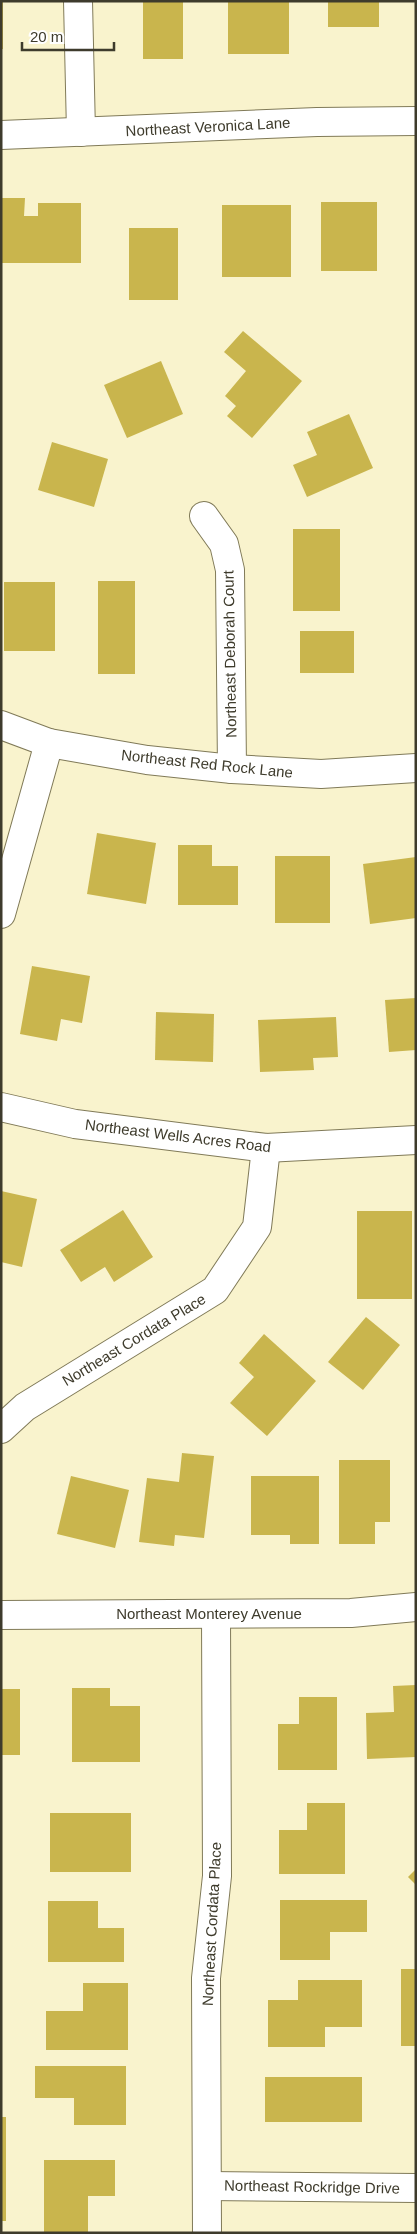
<svg xmlns="http://www.w3.org/2000/svg" width="417" height="2234" font-family="Arial,sans-serif">
  <style>
    .building { fill: #c9b54d }
    .lines { fill: none; stroke-linecap: round; stroke-linejoin: round }
    .street-casing { stroke: #807a58; stroke-width: 30 }
    .street { stroke: #fff; stroke-width: 28 }
    .labels { text-anchor: middle; stroke-width: 4; stroke-linejoin: round; paint-order: stroke }
    .street-label { font-size: 15px; fill: #3e3b2c; stroke: #fff }
  </style>
  <rect width="100%" height="100%" fill="#f9f3cd"/>
  <g class="building">
    <rect x="1" y="1" width="2" height="48"/>
    <rect x="143" y="1" width="40" height="58"/>
    <rect x="228" y="1" width="61" height="53"/>
    <rect x="328" y="1" width="51" height="26"/>
    <path d="M1,198H25L24,216H38V203H81V263H1Z"/>
    <rect x="321" y="202" width="56" height="69"/>
    <rect x="222" y="205" width="69" height="72"/>
    <rect x="129" y="228" width="49" height="72"/>
    <path d="M243,331L302,381L252,438L227,416L236,406L225,396L246,371L224,352Z"/>
    <path d="M161,361L183,414L127,438L104,385Z"/>
    <path d="M349,414L373,468L307,497L293,465L317,455L307,432Z"/>
    <path d="M52,442L108,459L94,507L38,490Z"/>
    <rect x="293" y="529" width="47" height="82"/>
    <rect x="98" y="581" width="37" height="93"/>
    <rect x="4" y="582" width="51" height="69"/>
    <rect x="300" y="631" width="54" height="42"/>
    <path d="M97,833L156,843L146,904L87,894Z"/>
    <path d="M178,845H212V866H238V905H178Z"/>
    <rect x="275" y="856" width="55" height="67"/>
    <path d="M416,857V918L370,924L363,864Z"/>
    <path d="M32,966L90,976L82,1023L61,1019L57,1041L20,1034Z"/>
    <path d="M416,998V1050L389,1052L385,1000Z"/>
    <path d="M156,1012L214,1014L213,1062L155,1060Z"/>
    <path d="M336,1017L338,1057L313,1058L314,1070L260,1072L258,1020Z"/>
    <path d="M1,1191L37,1199L22,1267L1,1262Z"/>
    <path d="M123,1210L153,1257L114,1282L105,1267L81,1282L60,1250Z"/>
    <rect x="357" y="1211" width="55" height="88"/>
    <path d="M366,1317L400,1345L363,1390L328,1362Z"/>
    <path d="M264,1334L316,1381L267,1436L230,1403L254,1377L239,1363Z"/>
    <path d="M182,1453L214,1456L204,1538L175,1535L174,1546L139,1542L147,1478L179,1482Z"/>
    <path d="M339,1460H390V1522H375V1544H339Z"/>
    <path d="M71,1476L129,1490L115,1548L57,1534Z"/>
    <path d="M251,1476H319V1544H290V1535H251Z"/>
    <path d="M416,1685V1757L367,1759L366,1713L394,1712L393,1686Z"/>
    <path d="M72,1688H110V1706H140V1762H72Z"/>
    <rect x="1" y="1689" width="19" height="66"/>
    <path d="M299,1697H337V1770H278V1724H299Z"/>
    <path d="M307,1803H345V1874H279V1830H307Z"/>
    <rect x="50" y="1813" width="81" height="59"/>
    <path d="M416,1869V1885L408,1877Z"/>
    <path d="M280,1900H367V1932H330V1960H280Z"/>
    <path d="M48,1901H98V1928H124V1962H48Z"/>
    <rect x="401" y="1969" width="15" height="77"/>
    <path d="M298,1980H362V2027H325V2047H268V2000H298Z"/>
    <path d="M83,1983H128V2050H46V2011H83Z"/>
    <path d="M35,2066H126V2125H74V2098H35Z"/>
    <rect x="265" y="2077" width="97" height="45"/>
    <rect x="1" y="2117" width="5" height="104"/>
    <path d="M44,2160H115V2196H88V2233H44Z"/>
  </g>
  <g class="lines">
    <g class="street-casing">
      <g id="street">
        <path d="M78,1L81,132"/>
        <path d="M1,135L317,122L416,121"/>
        <path d="M204,516L224,544L230,570L232,769"/>
        <path d="M1,725L49,743L147,760L232,769L321,774L416,768"/>
        <path d="M1,914L49,743"/>
        <path d="M1,1107L75,1124L266,1148L416,1140"/>
        <path d="M1,1429L25,1407L215,1290L257,1227L266,1148"/>
        <path d="M1,1615L351,1613L416,1607"/>
        <path d="M208,2186L416,2188"/>
        <path d="M207,2233L206,1978L217,1876L216,1615"/>
      </g>
    </g>
    <use href="#street" class="street"/>
  </g>
  <g class="labels">
    <g class="street-label">
      <text transform="translate(208 127) rotate(-3)" y="5">Northeast Veronica Lane</text>
      <text transform="translate(230 654) rotate(-91)" y="5">Northeast Deborah Court</text>
      <text transform="translate(207 764) rotate(6)" y="5">Northeast Red Rock Lane</text>
      <text transform="translate(178 1136) rotate(7)" y="5">Northeast Wells Acres Road</text>
      <text transform="translate(134 1340) rotate(-31)" y="5">Northeast Cordata Place</text>
      <text x="209" y="1619">Northeast Monterey Avenue</text>
      <text transform="translate(212 1924) rotate(-87)" y="5">Northeast Cordata Place</text>
      <text transform="translate(312 2187) rotate(1)" y="5">Northeast Rockridge Drive</text>
    </g>
  </g>
  <rect width="417" height="2234" fill="none" stroke="#3e3b2c" stroke-width="5"/>
  <path d="M22 42v8h92v-8" fill="none" stroke="#3e3b2c" stroke-width="2.5"/>
  <text x="30" y="42" font-size="15" fill="#3e3b2c" stroke="#ffffff" stroke-width="4" paint-order="stroke">20 m</text>
</svg>
